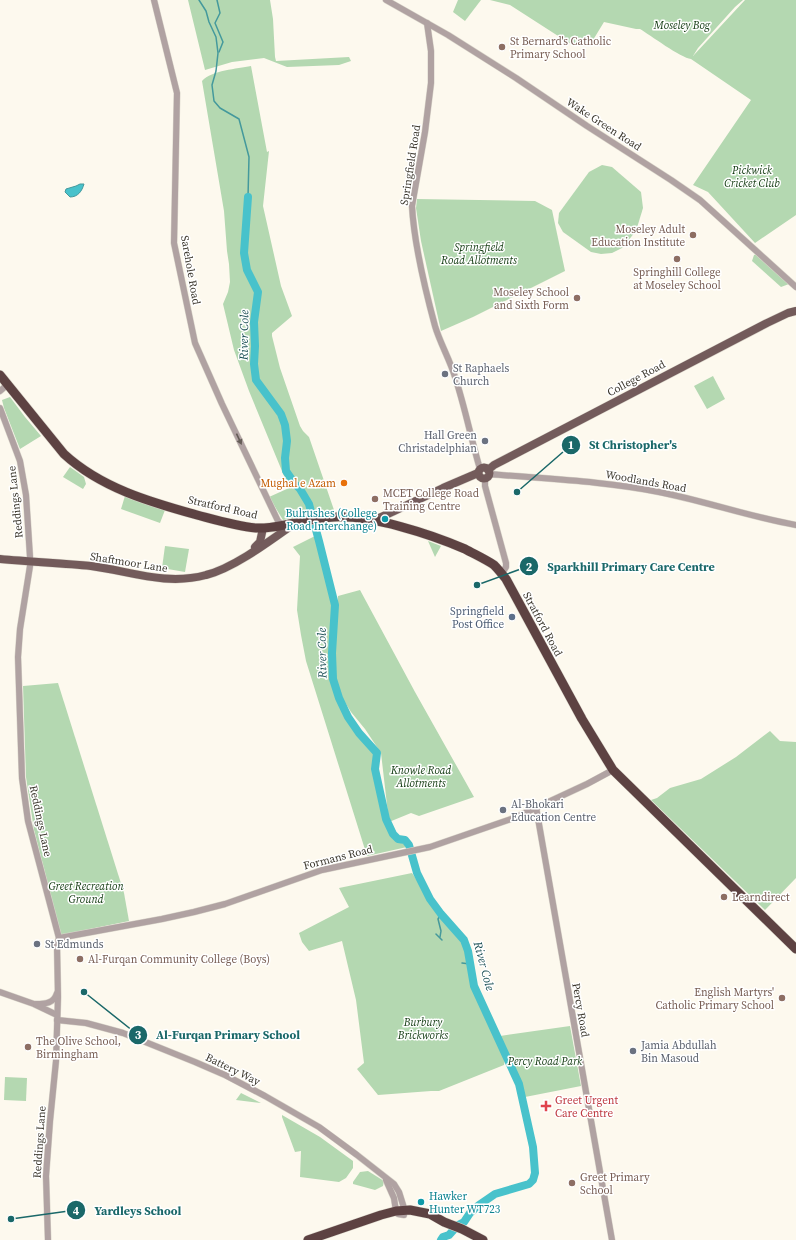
<svg xmlns="http://www.w3.org/2000/svg" width="796" height="1240" font-family="'Source Serif 4',serif">
  <style>
    .green { fill: #b4d8b1 }
    .water { fill: #48c2cb; stroke: #44999c }
    .lines { fill: none; stroke-linecap: round; stroke-linejoin: round }
    .stream { stroke: #44999c; stroke-width: 1.5 }
    .river { stroke: #48c2cb; stroke-width: 8 }
    .minor-casing { stroke: #dad6cb; stroke-width: 7 }
    .major-casing { stroke: #dad6cb; stroke-width: 9 }
    .highway-casing { stroke: #dad6cb; stroke-width: 10 }
    .minor { stroke: #b0a2a2; stroke-width: 6 }
    .major { stroke: #735b5b; stroke-width: 8 }
    .highway { stroke: #5d4242; stroke-width: 9 }
    .oneway { fill: #655d57 }
    .education-dot { fill: #8d6e63; stroke: #fff; stroke-width: 1.5 }
    .worship-dot { fill: #6b7280; stroke: #fff; stroke-width: 1.5 }
    .food-dot { fill: #e8710a; stroke: #fff; stroke-width: 1.5 }
    .culture-dot { fill: #0f9aa8; stroke: #fff; stroke-width: 1.5 }
    .service-dot { fill: #5c6f8a; stroke: #fff; stroke-width: 1.5 }
    .health-dot { fill: #e0444e; stroke: #fff; stroke-width: 1.5 }
    .labels { text-anchor: middle; stroke-width: 3; stroke-linejoin: round; paint-order: stroke }
    .park-label { font-size: 11px; font-style: italic; fill: #0f380e; stroke: #fff }
    .education-label { font-size: 11px; fill: #785e54; stroke: #fff; text-anchor: start }
    .street-label { font-size: 11px; fill: #3c382e; stroke: #fff }
    .worship-label { font-size: 11px; fill: #5b616d; stroke: #fff; text-anchor: start }
    .food-label { font-size: 11px; fill: #c56008; stroke: #fff; text-anchor: end }
    .culture-label { font-size: 11px; fill: #0d838f; stroke: #fff; text-anchor: end }
    .service-label { font-size: 11px; fill: #4e5e75; stroke: #fff; text-anchor: end }
    .health-label { font-size: 11px; fill: #be3a42; stroke: #fff; text-anchor: start }
    .water-label { font-size: 12px; font-style: italic; fill: #1d5156; stroke: #fff }
    .leader { fill: none; stroke: #1a6869; stroke-width: 1.5 }
    .callout-dot { fill: #1a6869; stroke: #fff; stroke-width: 1.5 }
    .mark-label { font-size: 12px; text-anchor: middle; font-weight: bold; fill: #fff }
    .callout-label { font-size: 12px; text-anchor: middle; font-weight: bold; fill: #1a6869; stroke: #fff; stroke-width: 3; stroke-linejoin: round; paint-order: stroke }
  </style>
  <rect width="100%" height="100%" fill="#fdf9ee"/>
  <g class="green">
    <path d="M188,0H270L273,19L275,57L276,61L349,57L351,61L339,65L287,67L264,58L232,62L205,70Z"/>
    <path d="M458,0H481L465,21L453,12Z"/>
    <path d="M490,0H743L735,7L698,48L693,56L745,0H796V215L755,243L708,192L693,185L751,100L691,59C681,58 650,35 640,29H636L604,22L590,45L569,43L510,5Z"/>
    <path d="M251,66L267,152L269,151L263,206L281,286L292,316L272,333V336L280,368L300,426L303,431L309,437L334,510L283,520L269,497L289,488L249,391L234,350L223,304L228,292L230,282L229,264L227,251L224,211L202,81C212,70 237,69 251,66Z"/>
    <path d="M602,165L612,167L641,192L643,208L636,231L622,248L612,253L601,254L591,252L563,232L558,223L559,213L589,172Z"/>
    <path d="M417,199L535,201L552,210L565,271L473,317L441,331L421,241L416,208Z"/>
    <path d="M757,254L789,284L781,287L752,261L754,255Z"/>
    <path d="M713,376L725,399L707,409L694,386Z"/>
    <path d="M10,397L25,417L41,436L20,449L4,408L2,400Z"/>
    <path d="M70,467L84,477L86,484L83,489L63,477Z"/>
    <path d="M125,496L165,510L160,523L121,509Z"/>
    <path d="M317,535L335,605L332,653L333,679L339,698L348,717L359,733L377,753L375,769L386,819L393,834L398,839L405,840L409,845L407,847L367,856L306,661L301,635L297,610L300,556L293,547Z"/>
    <path d="M428,541L441,546L435,557Z"/>
    <path d="M165,546L189,549L185,572L162,568Z"/>
    <path d="M360,590L415,692L474,797L419,816L411,813L389,822L381,753L365,729L351,712L341,696L336,678L335,651L338,596Z"/>
    <path d="M58,683L124,893L129,921L61,935L34,830L26,777L23,686Z"/>
    <path d="M770,731L780,741L796,742V878L765,910L651,800L657,798L670,788L701,779L736,757Z"/>
    <path d="M412,873L436,909L463,940L467,951L474,986L505,1059L504,1065L439,1091H431L378,1095L357,1069L364,1063L356,1000L342,941L309,951L302,942L299,933L349,907L339,888Z"/>
    <path d="M570,1026L581,1086L525,1097L520,1081L500,1036Z"/>
    <path d="M5,1077L27,1078L26,1101L4,1100Z"/>
    <path d="M241,1093L261,1103L236,1100Z"/>
    <path d="M282,1115L320,1137L353,1161V1168L346,1178L339,1182L300,1177L301,1151L295,1152L282,1117Z"/>
    <path d="M368,1171L384,1181L383,1186L375,1190L353,1184V1182L360,1172Z"/>
  </g>
  <path class="water" d="M80,184H84C82,191 78,197 70,197L65,192L66,189L76,186Z"/>
  <g class="lines">
    <g class="stream">
      <path d="M199,0L206,11L209,22L216,37L218,53L216,71L212,85L214,101L220,108L239,119L249,157L248,197"/>
      <path d="M217,0L220,13L215,23L223,42L219,52"/>
      <path d="M436,934L442,940"/>
      <path d="M440,937L441,931L438,919L441,914"/>
      <path d="M462,963L470,964"/>
    </g>
    <path class="river" d="M248,197L244,253L247,270L258,292L254,322L255,346L254,364L256,380L281,414L285,425L287,441L285,458L286,471L295,484L300,489L309,504L319,541L335,605L332,653L333,679L339,698L348,717L359,733L377,753L375,769L386,819L393,834L398,839L405,840L409,845L417,873L430,899L441,914L464,940L468,951L474,986L519,1084L533,1147L535,1173L533,1180L529,1184L495,1194L479,1205L470,1213L464,1222L458,1225L449,1235L443,1237L441,1240"/>
    <g class="minor-casing">
      <g id="minor">
        <path d="M154,0L177,93L174,243L195,343L222,404L278,521L283,525"/>
        <path d="M386,0L448,35L516,78L587,126L671,180L700,200L796,287"/>
        <path d="M427,23L431,51V83L425,132L412,206C414,244 425,289 435,326C440,343 450,360 455,377C465,407 471,439 480,469"/>
        <path d="M0,391L7,385"/>
        <path d="M0,408L20,461L26,495L30,557V566L20,629L18,657L22,778L28,821L59,938L57,945L58,997L56,1061L50,1121L46,1176L48,1240"/>
        <path d="M489,474C546,479 603,481 659,492C705,501 750,517 796,525"/>
        <path d="M485,479V486L506,563V567L502,573"/>
        <path d="M536,807L612,1240"/>
        <path d="M59,938L162,919L194,912L225,904L322,870L430,847L514,818L587,784L613,770"/>
        <path d="M0,992L34,1004L57,1015"/>
        <path d="M36,1004C46,1004 54,1003 57,993"/>
        <path d="M57,1020L86,1023L123,1033L195,1062L225,1075L265,1096L319,1127L357,1155L394,1184L399,1192L404,1208L409,1210"/>
        <path d="M386,1180L394,1198L396,1211L398,1214L404,1215"/>
      </g>
    </g>
    <g class="major-casing">
      <g id="major">
        <circle cx="484" cy="473" r="5.5"/>
        <path d="M488,470L494,465L767,323L788,313L796,311"/>
        <path d="M371,519L379,518L388,514L443,488L478,473"/>
        <path d="M255,547L260,542L263,528"/>
        <path d="M0,559C30,562 61,563 91,566C130,571 166,586 206,575C234,568 271,540 295,523"/>
      </g>
    </g>
    <g class="highway-casing">
      <g id="highway">
        <path d="M0,375L64,454C101,488 150,502 197,515C216,520 236,526 256,528C269,529 282,525 295,523C308,520 320,518 334,517C372,515 430,534 465,549C474,554 485,559 494,565C498,569 502,574 506,579L582,719L613,770L796,949"/>
        <path d="M308,1240L381,1215L396,1211L410,1210L430,1214L444,1222L462,1229L483,1240"/>
      </g>
    </g>
    <use href="#minor" class="minor"/>
    <use href="#major" class="major"/>
    <use href="#highway" class="highway"/>
  </g>
  <defs><path id="oneway-solid" d="M-6-.8H1V-3.2L6.5 0L1 3.2V.8H-6Z"/></defs>
  <use class="oneway" href="#oneway-solid" transform="translate(239 439) rotate(65)"/>
  <g class="education-dot">
    <circle cx="502" cy="47" r="4"/>
    <circle cx="693" cy="235" r="4"/>
    <circle cx="677" cy="259" r="4"/>
    <circle cx="577" cy="298" r="4"/>
    <circle cx="375" cy="499" r="4"/>
    <circle cx="724" cy="897" r="4"/>
    <circle cx="80" cy="959" r="4"/>
    <circle cx="782" cy="998" r="4"/>
    <circle cx="28" cy="1047" r="4"/>
    <circle cx="572" cy="1183" r="4"/>
  </g>
  <g class="worship-dot">
    <circle cx="445" cy="374" r="4"/>
    <circle cx="485" cy="441" r="4"/>
    <circle cx="503" cy="810" r="4"/>
    <circle cx="37" cy="944" r="4"/>
    <circle cx="633" cy="1051" r="4"/>
  </g>
  <circle class="food-dot" cx="344" cy="483" r="4"/>
  <g class="culture-dot">
    <circle cx="385" cy="519" r="4"/>
    <circle cx="421" cy="1202" r="4"/>
  </g>
  <circle class="service-dot" cx="512" cy="617" r="4"/>
  <path class="health-dot" d="M544 1100h4v4h4v4h-4v4h-4v-4h-4v-4h4z"/>
  <g class="labels">
    <g class="park-label">
      <text x="682" y="29">Moseley Bog</text>
      <text x="752" y="174">Pickwick<tspan x="752" dy="13">Cricket Club</tspan></text>
      <text x="479" y="251">Springfield<tspan x="479" dy="13">Road Allotments</tspan></text>
      <text x="421" y="774">Knowle Road<tspan x="421" dy="13">Allotments</tspan></text>
      <text x="86" y="890">Greet Recreation<tspan x="86" dy="13">Ground</tspan></text>
      <text x="423" y="1026">Burbury<tspan x="423" dy="13">Brickworks</tspan></text>
      <text x="545" y="1065">Percy Road Park</text>
    </g>
    <g class="education-label">
      <text x="510" y="45">St Bernard's Catholic<tspan x="510" dy="13">Primary School</tspan></text>
      <text x="685" y="233" text-anchor="end">Moseley Adult<tspan x="685" dy="13">Education Institute</tspan></text>
      <text x="677" y="276" text-anchor="middle">Springhill College<tspan x="677" dy="13">at Moseley School</tspan></text>
      <text x="569" y="296" text-anchor="end">Moseley School<tspan x="569" dy="13">and Sixth Form</tspan></text>
      <text x="383" y="497">MCET College Road<tspan x="383" dy="13">Training Centre</tspan></text>
      <text x="732" y="901">Learndirect</text>
      <text x="88" y="963">Al-Furqan Community College (Boys)</text>
      <text x="774" y="996" text-anchor="end">English Martyrs'<tspan x="774" dy="13">Catholic Primary School</tspan></text>
      <text x="36" y="1045">The Olive School,<tspan x="36" dy="13">Birmingham</tspan></text>
      <text x="580" y="1181">Greet Primary<tspan x="580" dy="13">School</tspan></text>
    </g>
    <g class="street-label">
      <text transform="translate(604 124) rotate(33)" y="4">Wake Green Road</text>
      <text transform="translate(410 165) rotate(-81)" y="4">Springfield Road</text>
      <text transform="translate(191 270) rotate(80)" y="4">Sarehole Road</text>
      <text transform="translate(636 378) rotate(-28)" y="4">College Road</text>
      <text transform="translate(646 481) rotate(10)" y="4">Woodlands Road</text>
      <text transform="translate(15 502) rotate(-96)" y="4">Reddings Lane</text>
      <text transform="translate(223 507) rotate(13)" y="4">Stratford Road</text>
      <text transform="translate(129 562) rotate(9)" y="4">Shaftmoor Lane</text>
      <text transform="translate(543 624) rotate(62)" y="4">Stratford Road</text>
      <text transform="translate(41 821) rotate(78)" y="4">Reddings Lane</text>
      <text transform="translate(338 857) rotate(-14)" y="4">Formans Road</text>
      <text transform="translate(581 1010) rotate(80)" y="4">Percy Road</text>
      <text transform="translate(233 1069) rotate(26)" y="4">Battery Way</text>
      <text transform="translate(39 1142) rotate(-86)" y="4">Reddings Lane</text>
    </g>
    <g class="worship-label">
      <text x="453" y="372">St Raphaels<tspan x="453" dy="13">Church</tspan></text>
      <text x="477" y="439" text-anchor="end">Hall Green<tspan x="477" dy="13">Christadelphian</tspan></text>
      <text x="511" y="808">Al-Bhokari<tspan x="511" dy="13">Education Centre</tspan></text>
      <text x="45" y="948">St Edmunds</text>
      <text x="641" y="1049">Jamia Abdullah<tspan x="641" dy="13">Bin Masoud</tspan></text>
    </g>
    <g class="food-label">
      <text x="336" y="487">Mughal e Azam</text>
    </g>
    <g class="culture-label">
      <text x="377" y="517">Bulrushes (College<tspan x="377" dy="13">Road Interchange)</tspan></text>
      <text x="429" y="1200" text-anchor="start">Hawker<tspan x="429" dy="13">Hunter WT723</tspan></text>
    </g>
    <g class="service-label">
      <text x="504" y="615">Springfield<tspan x="504" dy="13">Post Office</tspan></text>
    </g>
    <g class="health-label">
      <text x="555" y="1104">Greet Urgent<tspan x="555" dy="13">Care Centre</tspan></text>
    </g>
    <g class="water-label">
      <text transform="translate(244 335) rotate(-89)" y="4">River Cole</text>
      <text transform="translate(322 653) rotate(-91)" y="4">River Cole</text>
      <text transform="translate(484 966) rotate(75)" y="4">River Cole</text>
    </g>
  </g>
  <path class="leader" d="M517 492L571 445M477 585L529 566M84 992L138 1035M11 1219L76 1210"/>
  <g class="callout-dot">
    <circle cx="517" cy="492" r="4"/>
    <circle cx="477" cy="585" r="4"/>
    <circle cx="84" cy="992" r="4"/>
    <circle cx="11" cy="1219" r="4"/>
    <circle cx="571" cy="445" r="10"/>
    <circle cx="529" cy="566" r="10"/>
    <circle cx="138" cy="1035" r="10"/>
    <circle cx="76" cy="1210" r="10"/>
  </g>
  <g class="mark-label">
    <text x="571" y="449">1</text>
    <text x="529" y="571">2</text>
    <text x="138" y="1039">3</text>
    <text x="76" y="1215">4</text>
  </g>
  <g class="callout-label">
    <text x="633" y="449">St Christopher's</text>
    <text x="631" y="571">Sparkhill Primary Care Centre</text>
    <text x="228" y="1039">Al-Furqan Primary School</text>
    <text x="138" y="1215">Yardleys School</text>
  </g>
</svg>
